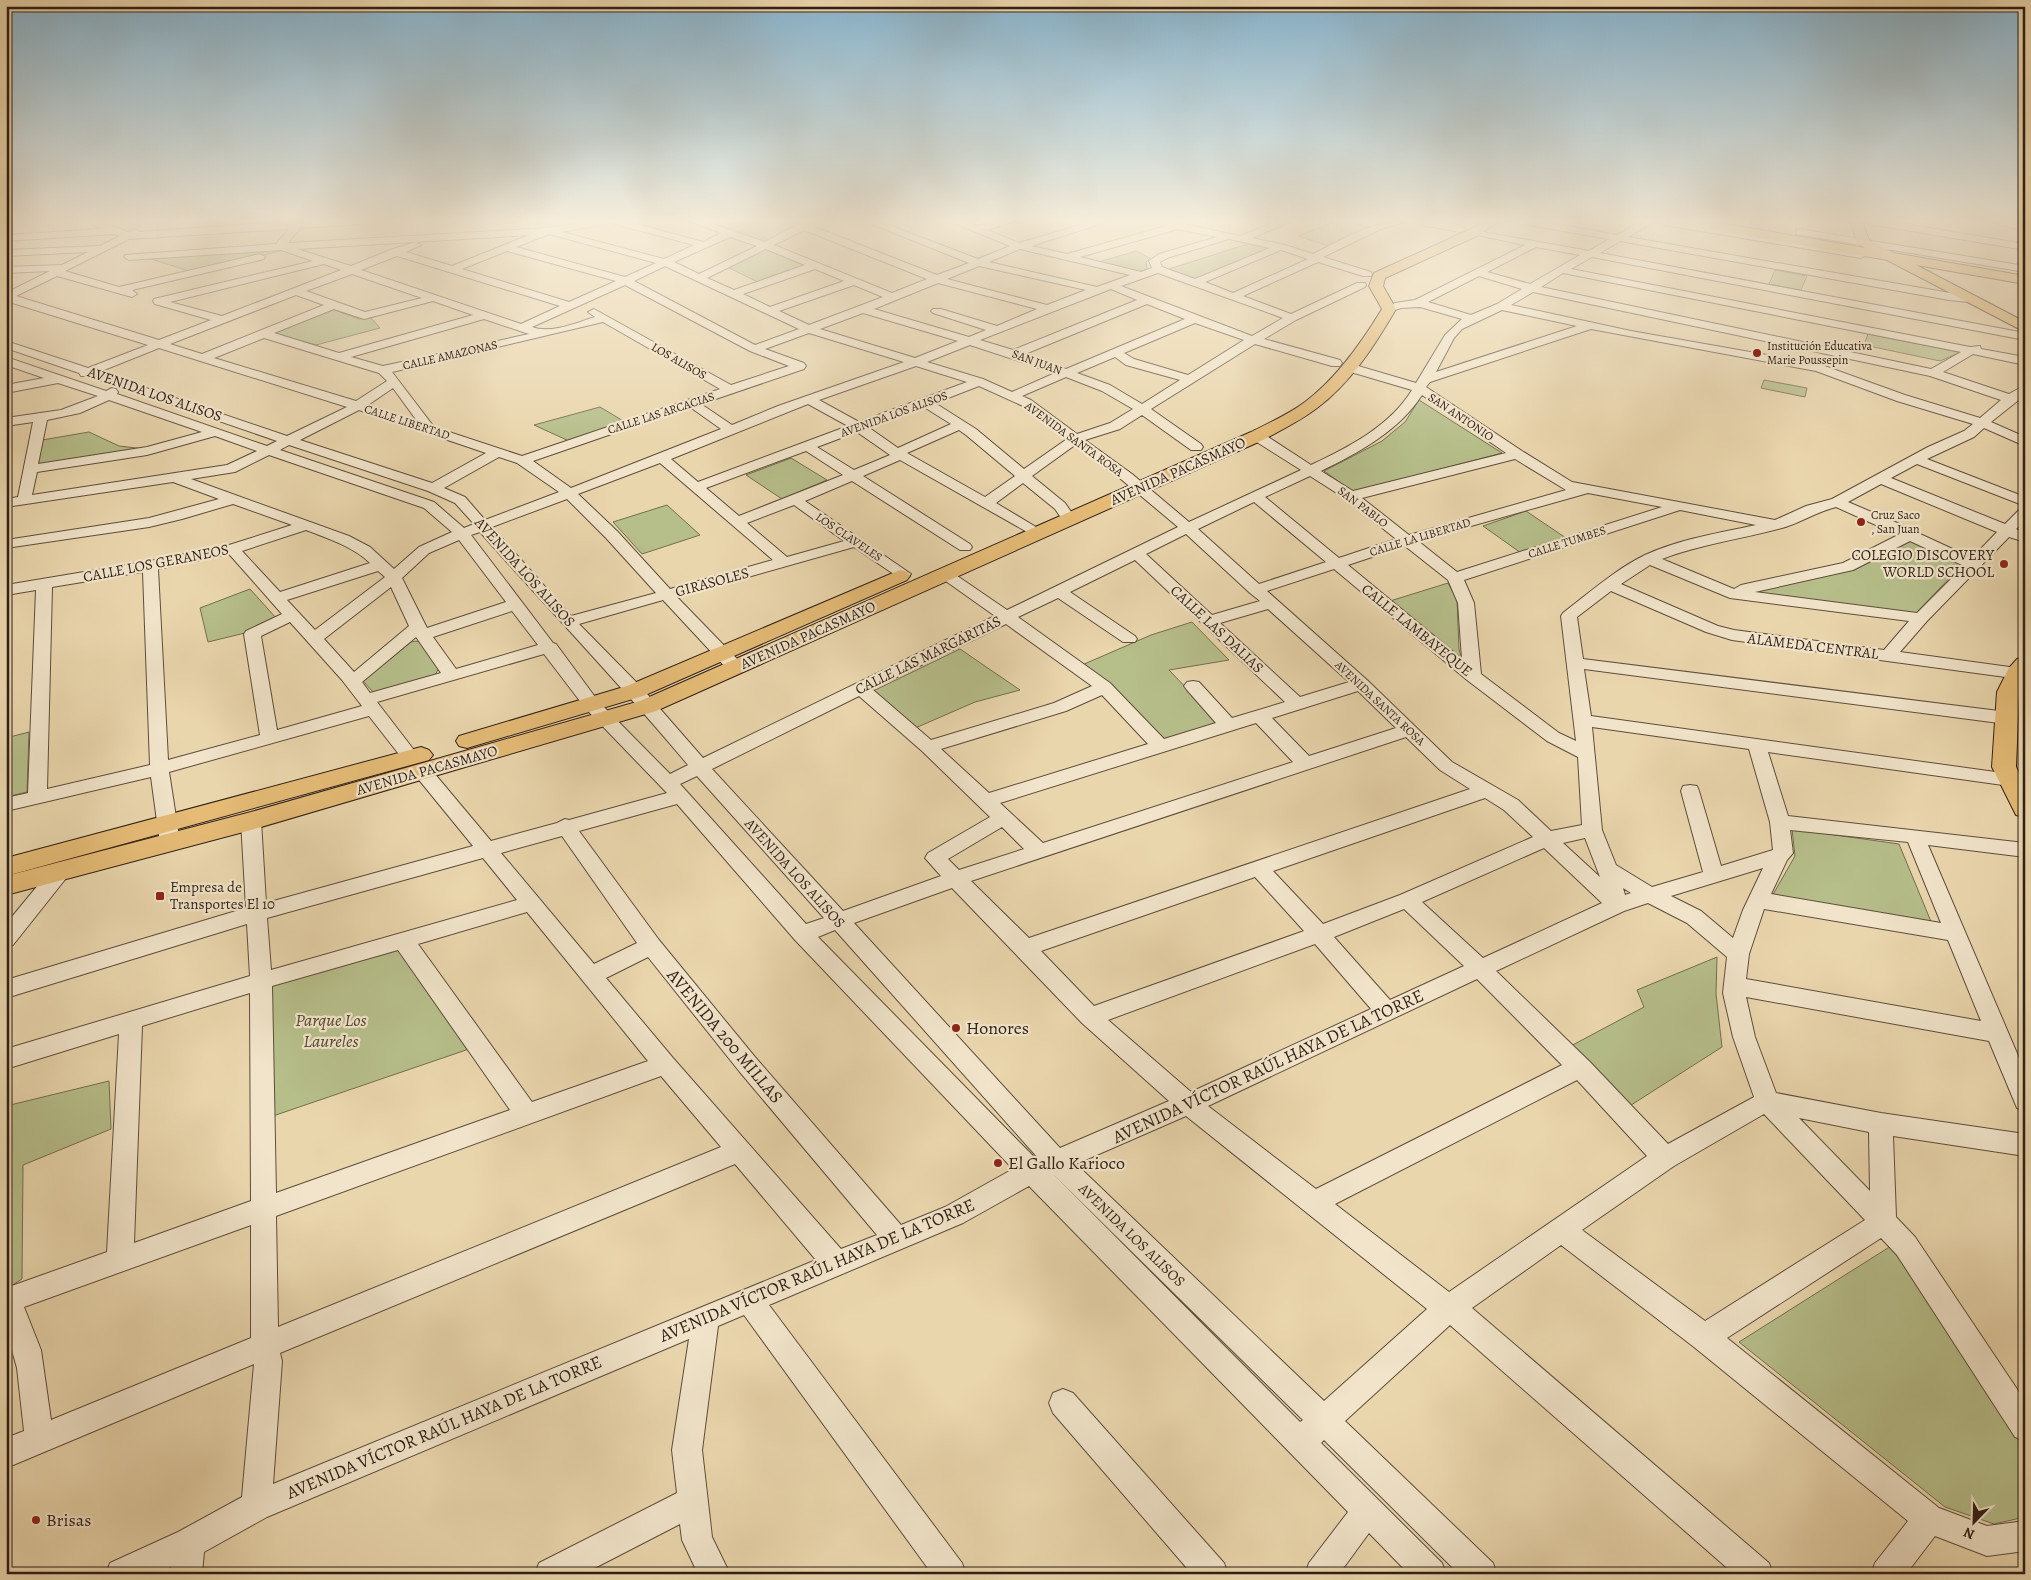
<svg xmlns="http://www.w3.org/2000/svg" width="2031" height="1580" font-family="Alegreya,serif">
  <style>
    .green { fill: #b6be8a; stroke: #726e50 }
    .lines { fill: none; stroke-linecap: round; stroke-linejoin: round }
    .minor-casing { stroke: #5e4d3c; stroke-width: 2 }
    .major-casing { stroke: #2f1f16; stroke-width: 2 }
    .minor { fill: #f1e4ca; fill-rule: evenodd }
    .major { fill: #e5bb76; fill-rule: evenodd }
    .poi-dot { fill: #8f2418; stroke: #f1e4ca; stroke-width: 2 }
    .labels { text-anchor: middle; stroke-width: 4.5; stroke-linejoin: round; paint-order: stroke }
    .far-poi-label { font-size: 12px; fill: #2f1f16; stroke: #f1e4ca; text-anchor: start }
    .far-street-label { font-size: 12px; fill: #2f1f16; stroke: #f1e4ca }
    .street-label { font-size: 15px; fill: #2f1f16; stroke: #f1e4ca }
    .poi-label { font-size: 15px; fill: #2f1f16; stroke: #f1e4ca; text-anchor: end }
    .near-park-label { font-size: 18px; font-style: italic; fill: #514733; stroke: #f1e4ca }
    .near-poi-label { font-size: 18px; fill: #2f1f16; stroke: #f1e4ca; text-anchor: start }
    .near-street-label { font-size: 18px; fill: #2f1f16; stroke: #f1e4ca }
  </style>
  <rect width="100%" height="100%" fill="#ead6ad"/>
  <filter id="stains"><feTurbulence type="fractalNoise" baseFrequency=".004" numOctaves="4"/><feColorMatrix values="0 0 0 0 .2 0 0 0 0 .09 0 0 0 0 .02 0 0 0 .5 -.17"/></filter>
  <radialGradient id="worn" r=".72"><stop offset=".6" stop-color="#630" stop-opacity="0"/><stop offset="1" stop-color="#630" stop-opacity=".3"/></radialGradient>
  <g class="green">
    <path d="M714,221H810L765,242L707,223Z"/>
    <path d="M1338,221L1372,227L1329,246L1298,236Z"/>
    <path d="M1251,243L1273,248L1194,281L1169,269Z"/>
    <path d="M279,249L281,251L192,272L148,258Z"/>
    <path d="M765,249L806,266L760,283L727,267Z"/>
    <path d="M1136,251L1150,258L1146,262L1147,269L1138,272L1099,262Z"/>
    <path d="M1775,270L1807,276L1801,290L1769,284Z"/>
    <path d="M332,309L359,319L370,317L380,328L316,345L273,333Z"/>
    <path d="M1868,334L1961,352L1940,361L1864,345Z"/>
    <path d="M1764,380L1807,388L1805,397L1761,388Z"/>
    <path d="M1419,400L1502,453L1353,492L1324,471L1382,441L1405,422Z"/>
    <path d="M600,407L625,422L569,441L534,425Z"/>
    <path d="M89,432L119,446L145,449L38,465L42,440Z"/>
    <path d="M791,458L827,480L782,499L746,475Z"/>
    <path d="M667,505L700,535L642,554L613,522Z"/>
    <path d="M1526,511L1566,538L1521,553L1483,526Z"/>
    <path d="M1913,540L1962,565L1916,613L1730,593L1854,570Z"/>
    <path d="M1448,583L1457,600L1459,649L1463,663L1390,601Z"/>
    <path d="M250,589L277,619L249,632L208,642L200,608Z"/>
    <path d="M1192,622L1229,660L1169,670L1222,725L1165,743L1082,665L1151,635Z"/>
    <path d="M416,641L422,643L439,668L435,675L374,693L363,681L411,642Z"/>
    <path d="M960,649L1020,690L975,702L913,729L871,692Z"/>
    <path d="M29,732L27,792L6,797V738Z"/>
    <path d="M1792,829L1899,844L1932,924L1771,898L1795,856Z"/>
    <path d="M399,945L469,1049L270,1117L267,984Z"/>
    <path d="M1717,957L1716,994L1722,1047L1628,1107L1567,1048L1644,1007L1637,990Z"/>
    <path d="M109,1081L111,1129L23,1165L22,1279L11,1286L6,1283V1106Z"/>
    <path d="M1891,1246L2025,1449V1517L1994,1524L1945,1507L1739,1342Z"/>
  </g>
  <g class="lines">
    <g class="minor-casing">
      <g id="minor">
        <path d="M87,221H101L128,232L135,229L140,232L295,221H365L360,224L300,228L288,243L548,228L589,221H626L703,242L721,233L689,221H704L765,242C781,234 799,221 817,221L812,226L937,275L969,263L864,221H878L978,259L1010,246L949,221H963L977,226L998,221H1016L987,230L1019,243L1094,221H1110L1031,246L1067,254L1166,226L1149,221H1169L1240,236L1278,221H1292L1252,238L1285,245L1313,254C1343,239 1372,221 1407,221L1381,229L1323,257L1371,272L1372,274L1371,276H1363L1318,262L1243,296L1291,314L1357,283H1365L1366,285L1365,287L1296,320L1264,339L1340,360L1342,363L1340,366H1332L1255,344L1151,409L1201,444L1203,447L1201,450H1191L1142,415L1120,429L1085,440L1132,474L1189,522L1301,470L1252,439L1250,436L1252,433H1262L1311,465C1349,447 1390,426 1412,390L1344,370L1342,367L1348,363L1416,383L1445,335L1462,319L1420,307L1401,308L1389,312L1383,309L1395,303L1415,300L1525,245L1472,234V230L1589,251L1609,239L1522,224L1517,221H1540L1617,235L1642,221H1678L1861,252L1866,255L1861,258L1659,224L1654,222L1628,237L1973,297L1974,299L1969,302L1949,300L1620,241L1600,253L2025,333V340L1592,257L1571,269L1970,347L1980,346L1981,349L2025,357V365L1973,354L1943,372L2009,394L2025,385V395L1991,422L2025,437V446L1984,428L1974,437L1927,459L2025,497V506L1917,464L1891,478L2005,524L2020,509L2025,508V521L2016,529L2025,533V542L2009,537L1927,621L1900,652L2017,668L2025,670V682L2013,678L1732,640L1706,632L1611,591L1577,617L1583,659L2007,712L2013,714L2016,718L2013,722L2007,724L1584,669L1591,716L2010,774L2017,776L2019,780L2017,784L2010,786L1768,752L1788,816L2025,843V857L1928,845L2025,1072V1111L2017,1108L1989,1041L1746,997L1755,1037L1776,1093L1881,1113L2025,1134V1156L1893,1136L1896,1217L1915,1237L2025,1401V1441L2015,1437L1897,1255L1881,1238L1727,1338L1939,1508L1987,1526L2025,1521V1551L1987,1556L1935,1536L1906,1574H1871L1875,1563L1908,1521L1694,1347L1561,1245L1472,1308L1769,1563L1773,1574H1734L1450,1325L1345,1421L1493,1563L1497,1574H1459L1324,1440L1321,1443L1442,1563L1446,1574H1409L1369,1533L1339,1574H1305L1309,1563L1348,1512L1029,1186L963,1223L769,1305L962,1563L966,1574H932L744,1315L718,1326L702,1450L712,1537L730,1574H698L682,1540L680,1524L583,1574H535L539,1563L677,1493L672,1450L689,1339L267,1517L204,1552L202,1574H170L171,1567L157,1574H106L110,1563L178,1532L242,1497L254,1364L6,1468V1438L24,1431L17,1368L6,1329V1288L107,1252L119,1034L6,1069V1049L250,976L247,924L6,998V980L246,908L241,821L244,816L251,814L258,816L261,821L266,903L473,846L415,775L413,771L415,767L422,765L429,767L491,841L557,823L565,819L569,820L667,793L586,709L544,654L377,702L417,754L420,758L417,762L411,764L405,762L369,716L169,772L180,843L177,848L170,850L163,848L160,843L151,777L6,811V798L28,793L36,590L6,595V585L150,561L229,545L292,525L233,504L182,519L149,527L6,548V540L149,518L219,499L173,482L6,507V499L18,497L33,422L6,426V418L61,410L98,396L58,383L6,393V385L44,378L6,365V357L106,391L112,388L116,389L118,392L117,394L267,446L277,441L88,376H81L79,373L6,348V341L88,368L148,345L6,301V293L50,271L6,273V267L62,265L88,252L6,256V250L100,246L120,236L114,234L6,241V235L102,229ZM611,223L694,245L664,259L562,232ZM289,229L276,244L125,255L124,257L129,260L281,250L313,261L154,299L153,301L155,304L211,320L159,340L16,296L57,276L132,297L137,294L132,290L264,259L265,257L260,254L119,287L65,271L129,239ZM1178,229L1217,237L1159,254L1149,261L1152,268L1141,272L1080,257ZM804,230L927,279L892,293L774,245ZM549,234L656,263L625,277L516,247ZM529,235L452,266L406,252L421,245L416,242L390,250L351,266L297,249ZM730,237L757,246L699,274L674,262ZM1229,239L1270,248L1195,279L1162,267L1160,262L1167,258ZM1536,247L1580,255L1530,284L1487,272ZM766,249L805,265L734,290L707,278ZM1020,249L1130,275L1097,287L989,262ZM1281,250L1308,259L1233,293L1205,282ZM507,251L616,281L569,302L462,269ZM397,256L560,306L521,324L361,270ZM324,264L341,270L222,316L170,302ZM665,266L799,329L755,345L634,281ZM979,266L1086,290L1047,305L947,279ZM815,269L844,281L770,307L743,294ZM1158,273L1283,318L1252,336L1121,286ZM1563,273L1961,352L1931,369L1541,287ZM352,274L422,298L365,312L306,291ZM1479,276L1522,289L1497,304L1471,315L1428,302ZM938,283L1037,309L997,326L941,309H933L931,311L933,313L986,330L969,337L874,309ZM625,285L750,351L789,366L731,385L594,309L588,312L595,317C576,323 551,334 532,327ZM854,285L883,297L809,325L779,311ZM1111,289L1137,300L1013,350L980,340ZM1533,292L1930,376L2001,400L1980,418L1905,395L1819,364L1631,331L1511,305ZM296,295L324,305L202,354L170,344ZM433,301L473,315L339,353L274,333L334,309L364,319ZM1147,304L1185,319L1066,369L1025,354ZM1502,310L1577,326L1436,372L1454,338L1462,329ZM863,313L958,341L915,358L820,329ZM484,319L529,334L383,366L351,357ZM603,322L720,389L522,456L434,427L392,372ZM1195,323L1244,340L1188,375L1134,359L1124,353ZM1591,329L1816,371L1897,401L1973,424L1964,431L1928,447L1832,499L1806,506L1775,520L1572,482L1522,451L1426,387L1430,382ZM809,333L904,362L778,406L732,425L701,404L804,369L806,366L804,363L765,349ZM264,338L379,373L387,381L356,401L214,358ZM970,345L1055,373L1012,392L983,379L927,362ZM159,348L347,407L287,436L99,372ZM1115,357L1126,365L1180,380L1142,404L1110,385L1077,373ZM916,366L967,382L859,422L819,400ZM1066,377L1102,391L1133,409L1110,423L1077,434L1031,400L1022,396ZM979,386L1023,406L1067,439L1024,469L976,429L935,403ZM393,388L417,421L368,405ZM1422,395L1506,453L1353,491L1321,471C1358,453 1399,431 1422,395ZM109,400L202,432L147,447L38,464L47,420L80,413ZM808,404L848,426L698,482L671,459ZM690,407L721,429L571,488L533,461ZM924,407L951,424L898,448L868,427ZM359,410L486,453L432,483L300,440ZM959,430L966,435L1015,476L985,497L907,453ZM857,432L890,455L854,470L817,447ZM215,436L257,451L227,465L32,495L37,472L147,455ZM289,445L428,491L455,503L474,524L464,528L434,502L280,450ZM1075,445L1122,480L1178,527L1007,610L950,571H940L937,574L940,577L995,616L703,758L641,687L579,624L663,600L729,671L735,672L741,671L743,667L741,663L677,597L854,547L898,577H908L911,574L805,501L852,481L960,550H970L972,547L970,544L863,476L900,460L1036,537L1041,536L1043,533L1041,530L996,503L1023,483L1055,509L1064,522H1074L1076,519L1065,503L1032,476ZM806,451L843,475L739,516L706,488ZM269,455L424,508L452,532L419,547L394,569L370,547L349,536L191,479L235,472ZM499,457L517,463L559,492L485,520L465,497L444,488ZM1515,459L1566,490L1409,535L1362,498ZM660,463L773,560L670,589L617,531L578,494ZM1310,476L1346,499L1396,539L1339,558L1265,497ZM1881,484L1997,532L1972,558L1918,533L1916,531L1848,502ZM1588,493L1662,507L1457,572L1418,541ZM567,499L606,538L656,593L571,616L492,527ZM1254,502L1326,562L1259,584L1198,529ZM794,505L844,541L787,557L747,523ZM1836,507L1898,535L1843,563L1741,585L1734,589L1662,559C1701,544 1742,539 1782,528C1800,523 1816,512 1836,507ZM1680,510L1756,525C1719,533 1680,539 1645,555C1616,569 1589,593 1563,613L1561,616L1576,741L1559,733L1481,674L1474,603L1464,580ZM306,530C329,539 352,546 370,563L280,592L242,551ZM480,532C549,610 621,685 688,765L670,774L598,701L556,644L553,643L471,535ZM1186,534L1250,593L1260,601L1212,615L1146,554ZM459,540L506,602L427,628L402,578L429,553ZM1910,541L1964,566L1917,613L1755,592L1853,570ZM1405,546L1448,580L1458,603L1462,659L1348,565ZM229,554L282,614L246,631L244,634L260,735L168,760L158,569ZM1135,560L1285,702L1232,718L1199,682L1193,681L1187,682L1184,686L1187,690L1216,723L1164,739L1110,683L1018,617L1058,598L1123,642H1135L1137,639L1135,636L1070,592ZM1650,565L1730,598L1909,621L1884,650L1734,630L1718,626L1621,584ZM1334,569L1467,680L1547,741L1578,757L1582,825L1551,831L1518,800L1452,762L1367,680L1267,591ZM378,571L385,577L315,630L287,600ZM143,572L150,765L47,789L52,587ZM391,587L409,626L354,672L324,639ZM1268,609L1349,682L1300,697L1220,623ZM512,611L538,645L456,669L433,637ZM290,622L342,680L362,706L277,730L261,636ZM1006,624L1092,686L1054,703L931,740L872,689ZM416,637L441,673L370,693L362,682ZM1358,691L1396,728L1309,756L1272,718ZM1102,695L1148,744L989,793L941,749L1066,711ZM859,696L922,751L990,817L928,853L925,858L941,876L843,911L712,769ZM1256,723L1293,762L1043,843L1000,803ZM1592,727L1749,749L1770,822L1773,850L1721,866L1699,791L1697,786L1690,785L1683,786L1681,791L1703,872L1652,887L1616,865L1602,830ZM1406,737L1440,770L1470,789L1029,938L971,881ZM697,776L824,918L806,924L680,784ZM1485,798L1504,810L1533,837L1400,895L1323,924L1273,871ZM677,804L795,940L1013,1169L945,1207L901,1225L755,1057L659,940L579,831ZM1002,827L1024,849L959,870L948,859ZM1790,830L1908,842L1941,923L1771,894L1787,860L1793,853ZM562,836L637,943L594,964L501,853ZM1585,838L1600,877L1563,843ZM1544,848L1602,903L1483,958L1422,902ZM483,858L517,900L271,970L267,918ZM1763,868L1743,910L1733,938L1701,911L1671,896ZM1255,877L1304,931L1094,1006L1041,951ZM952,888L1082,1023L1169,1101L1060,1148L854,923ZM1623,888L1631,893L1625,895ZM1648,903L1687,923L1727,957L1723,993L1733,1037L1754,1097L1668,1144L1590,1062L1496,971L1624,911ZM1404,909L1464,966L1390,1000L1334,937ZM1764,909L1948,940L1981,1021L1746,979L1749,954ZM527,912L648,1061L532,1102L418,944ZM835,930L1038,1158L1036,1159L818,937ZM1315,944L1371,1009L1191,1092L1108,1020ZM398,950L510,1110L276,1193L272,986ZM648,957L739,1071L877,1235L841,1249L673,1058L606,978ZM1477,979L1562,1065L1316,1189L1208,1106ZM250,993L251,1201L134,1243L142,1026ZM661,1076L721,1147L278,1327L276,1216ZM1577,1080L1647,1156L1449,1292L1335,1204ZM1764,1114L1865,1220L1705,1321L1582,1230L1674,1166ZM1186,1116L1427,1309L1324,1401L1076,1164ZM1799,1118L1869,1132L1870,1191ZM735,1164L816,1260L273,1484L282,1361L280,1353ZM1053,1174L1303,1420L1300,1422ZM251,1225V1338L51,1420L41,1350L24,1307Z"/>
        <path d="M1411,221C1425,221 1454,220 1465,229L1460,232L1416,224Z"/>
        <path d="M1864,221H1888L2025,244V250L1869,224Z"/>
        <path d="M1986,221H2006L2025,225V231Z"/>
        <path d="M1799,229L2025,266V272L1796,234V230Z"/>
        <path d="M60,865L67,867L70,872L67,877L13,945L6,947V924L53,867Z"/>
        <path d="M1063,1389L1073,1393L1224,1563L1228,1574H1192L1053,1413L1049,1403L1053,1393Z"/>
      </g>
    </g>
    <g class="major-casing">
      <g id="major">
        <path d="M1484,221H1499L1479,235L1385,278L1383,286L1396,309C1375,345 1350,384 1317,408C1300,421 1281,430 1263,440L656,711L251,830L6,895V876L251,812L640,701L1251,432C1269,423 1289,414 1305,402C1337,378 1362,342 1382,309L1369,286L1374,273L1471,229Z"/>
        <path d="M1681,221H1709L1865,248L1857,242L1850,221H1862L1869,240L1894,253L2025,276V284L1916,265L2025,322V332L1887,260L1687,225Z"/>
        <path d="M900,570L907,572L910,576L907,580L643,696L467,748L459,746L456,741L459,736L627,686Z"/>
        <path d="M2025,658V679L2019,692L2016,767L2025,785V817L2016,815L1992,767L1997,692L2009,668L2017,659Z"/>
        <path d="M421,747L429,750L433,755L429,760L6,876V858Z"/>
      </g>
    </g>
    <use href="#minor" class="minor"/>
    <use href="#major" class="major"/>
  </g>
  <linearGradient id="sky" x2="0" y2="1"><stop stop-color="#88b6d1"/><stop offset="0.5" stop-color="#f6edda"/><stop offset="1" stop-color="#f6edda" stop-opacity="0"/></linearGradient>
  <rect width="2031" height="442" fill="url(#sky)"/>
  <g class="poi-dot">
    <circle cx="1757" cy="353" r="5"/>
    <circle cx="1861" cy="522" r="5"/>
    <circle cx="2004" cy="564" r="5"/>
    <rect x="155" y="891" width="10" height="10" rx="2.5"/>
    <circle cx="956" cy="1028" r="5"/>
    <circle cx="998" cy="1163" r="5"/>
    <circle cx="36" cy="1520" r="5"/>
  </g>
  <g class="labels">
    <g class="far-poi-label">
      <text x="1767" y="350">Institución Educativa<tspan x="1767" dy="14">Marie Poussepin</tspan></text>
      <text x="1871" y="519">Cruz Saco<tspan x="1871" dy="14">, San Juan</tspan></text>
    </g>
    <g class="far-street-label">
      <text transform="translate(450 355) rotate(-13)" y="4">CALLE AMAZONAS</text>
      <text transform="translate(679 361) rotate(30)" y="4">LOS ALISOS</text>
      <text transform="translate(1037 362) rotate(20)" y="4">SAN JUAN</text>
      <text transform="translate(661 413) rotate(-18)" y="4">CALLE LAS ARCACIAS</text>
      <text transform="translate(894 414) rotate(-20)" y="4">AVENIDA LOS ALISOS</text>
      <text transform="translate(1461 417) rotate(34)" y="4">SAN ANTONIO</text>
      <text transform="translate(407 422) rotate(18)" y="4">CALLE LIBERTAD</text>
      <text transform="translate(1074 439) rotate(36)" y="4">AVENIDA SANTA ROSA</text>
      <text transform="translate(1363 507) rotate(37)" y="4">SAN PABLO</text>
      <text transform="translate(849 537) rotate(34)" y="4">LOS CLAVELES</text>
      <text transform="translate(1420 537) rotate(-17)" y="4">CALLE LA LIBERTAD</text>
      <text transform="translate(1567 542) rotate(-18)" y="4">CALLE TUMBES</text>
      <text transform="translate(1380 703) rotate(43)" y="4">AVENIDA SANTA ROSA</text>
    </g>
    <g class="street-label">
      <text transform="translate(155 394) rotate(19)" y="5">AVENIDA LOS ALISOS</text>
      <text transform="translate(1178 471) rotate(-24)" y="5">AVENIDA PACASMAYO</text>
      <text transform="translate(156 563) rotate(-11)" y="5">CALLE LOS GERANEOS</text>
      <text transform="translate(525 572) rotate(48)" y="5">AVENIDA LOS ALISOS</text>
      <text transform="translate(712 582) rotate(-15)" y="5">GIRASOLES</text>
      <text transform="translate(1217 629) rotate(43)" y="5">CALLE LAS DALIAS</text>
      <text transform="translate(1417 630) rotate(39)" y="5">CALLE LAMBAYEQUE</text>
      <text transform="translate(808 635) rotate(-24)" y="5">AVENIDA PACASMAYO</text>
      <text transform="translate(1813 646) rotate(7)" y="5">ALAMEDA CENTRAL</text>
      <text transform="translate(928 655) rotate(-26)" y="5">CALLE LAS MARGARITAS</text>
      <text transform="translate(427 770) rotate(-16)" y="5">AVENIDA PACASMAYO</text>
      <text transform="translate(795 873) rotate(48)" y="5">AVENIDA LOS ALISOS</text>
      <text transform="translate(1132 1235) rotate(44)" y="5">AVENIDA LOS ALISOS</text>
    </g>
    <g class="poi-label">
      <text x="1994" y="560">COLEGIO DISCOVERY<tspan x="1994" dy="17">WORLD SCHOOL</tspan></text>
      <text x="170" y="892" text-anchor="start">Empresa de<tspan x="170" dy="17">Transportes El 10</tspan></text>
    </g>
    <g class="near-park-label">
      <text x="331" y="1026">Parque Los<tspan x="331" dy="21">Laureles</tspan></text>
    </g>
    <g class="near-poi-label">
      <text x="966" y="1034">Honores</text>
      <text x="1008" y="1169">El Gallo Karioco</text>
      <text x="46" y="1526">Brisas</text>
    </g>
    <g class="near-street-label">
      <text transform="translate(725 1036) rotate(50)" y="6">AVENIDA 200 MILLAS</text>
      <text transform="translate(1268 1066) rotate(-25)" y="6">AVENIDA VÍCTOR RAÚL HAYA DE LA TORRE</text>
      <text transform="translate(817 1270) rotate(-23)" y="6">AVENIDA VÍCTOR RAÚL HAYA DE LA TORRE</text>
      <text transform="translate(444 1427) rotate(-23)" y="6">AVENIDA VÍCTOR RAÚL HAYA DE LA TORRE</text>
    </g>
  </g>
  <rect width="2031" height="1580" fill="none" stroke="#ead6ad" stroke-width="25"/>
  <rect x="8" y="8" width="2016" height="1565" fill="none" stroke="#2f1f16" stroke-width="2.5"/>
  <rect x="12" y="12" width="2006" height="1555" fill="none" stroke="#2f1f16"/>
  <g transform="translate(1974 1522) rotate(203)" stroke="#f1e4ca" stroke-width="4" paint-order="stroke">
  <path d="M0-4L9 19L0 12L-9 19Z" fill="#2f1f16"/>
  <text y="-8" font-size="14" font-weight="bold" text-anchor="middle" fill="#2f1f16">N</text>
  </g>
  <rect width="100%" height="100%" filter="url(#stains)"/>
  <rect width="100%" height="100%" fill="url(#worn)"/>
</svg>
